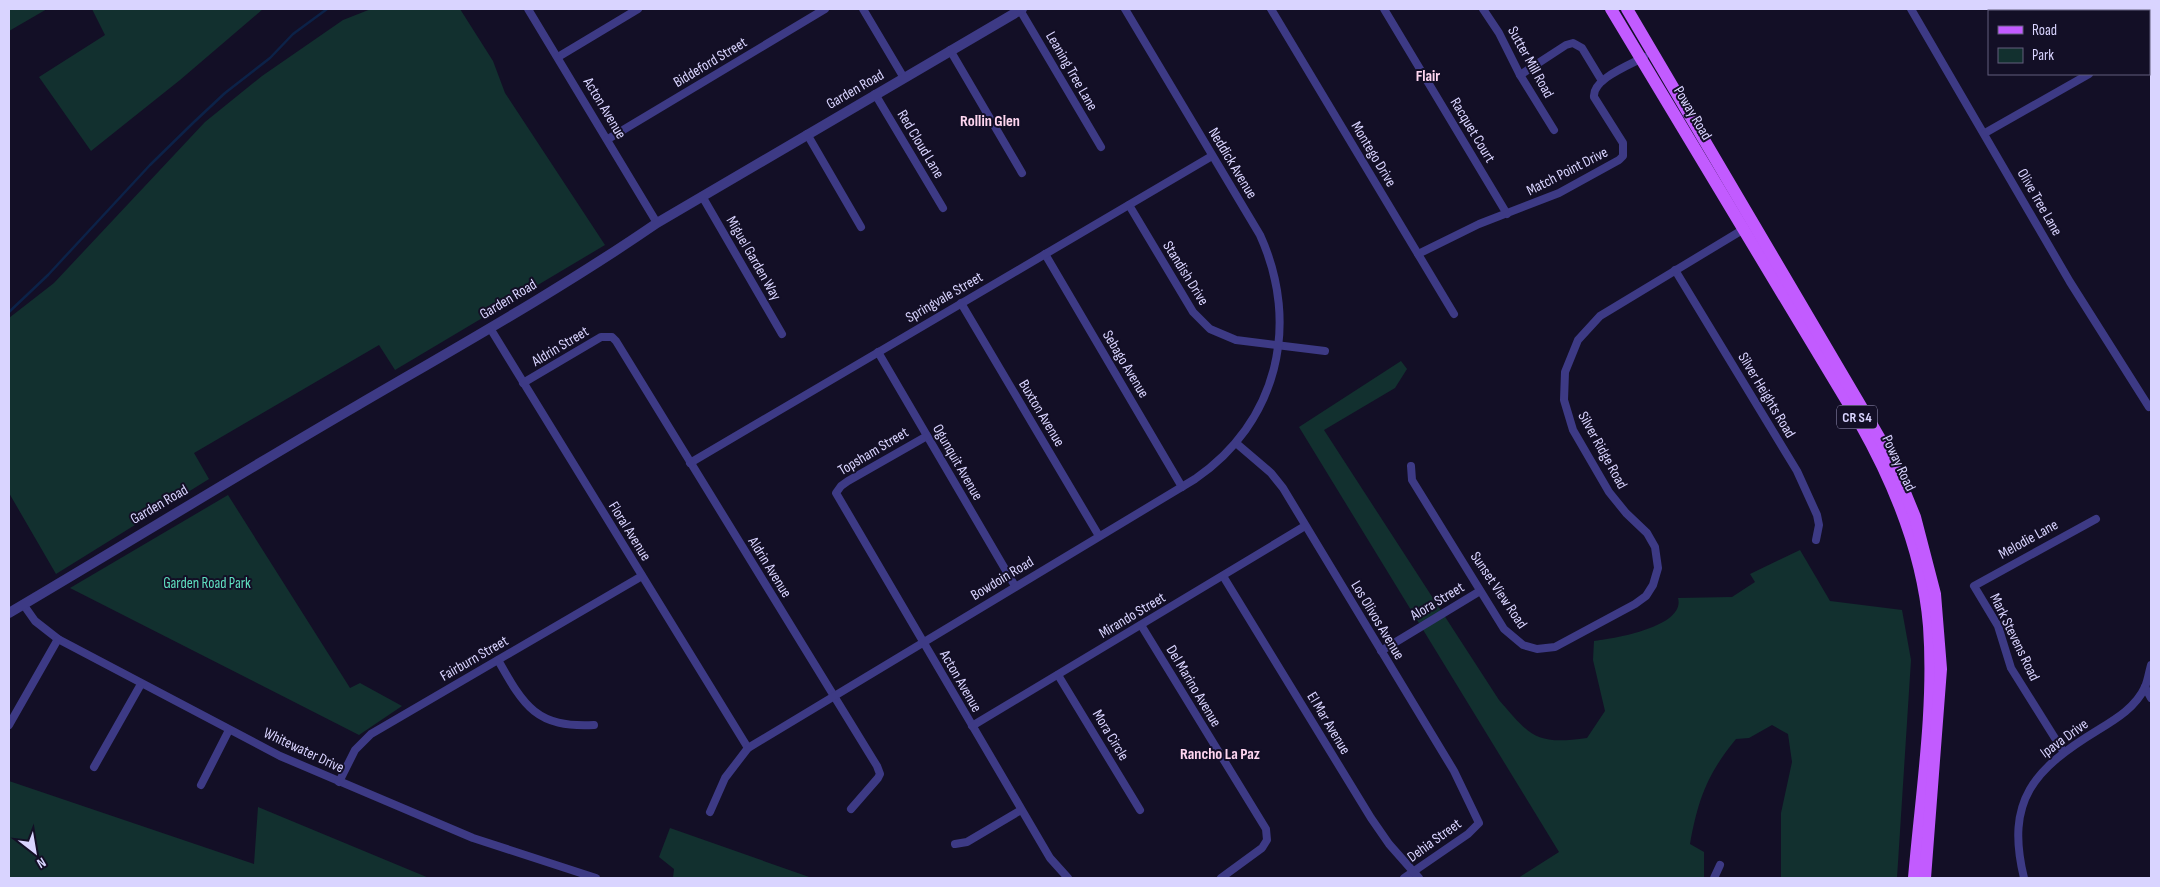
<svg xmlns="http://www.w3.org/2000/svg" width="2160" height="887" font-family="'Sofia Sans Condensed',sans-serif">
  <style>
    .green { fill: #12302f }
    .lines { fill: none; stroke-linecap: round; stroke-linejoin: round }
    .stream { stroke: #0c2248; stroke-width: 2.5 }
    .minor { stroke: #3d3a85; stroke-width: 8 }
    .tertiary { stroke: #3d3a85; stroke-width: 10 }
    .primary { stroke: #c25bff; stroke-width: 12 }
    .labels { text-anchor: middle; stroke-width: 4; stroke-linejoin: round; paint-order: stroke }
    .shield { fill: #130f26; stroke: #9e99be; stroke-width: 1 }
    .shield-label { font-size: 14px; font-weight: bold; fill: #d9d4ff }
    .street-label { font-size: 15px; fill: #d9d4ff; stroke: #130f26 }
    .park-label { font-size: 15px; fill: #5fe0c0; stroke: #130f26 }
    .neighbourhood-label { font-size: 16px; font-weight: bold; fill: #ffd6f0; stroke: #130f26 }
  </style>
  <rect width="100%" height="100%" fill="#130f26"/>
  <g class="green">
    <path d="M9,9H47L9,31Z"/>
    <path d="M92,9H263L180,80L91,151L39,77L105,35Z"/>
    <path d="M371,9H460L493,61L505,93L605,245L395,370L379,345L194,453L209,479L56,574L9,493V318L54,283L205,122L262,76L343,20Z"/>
    <path d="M1401,361L1407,369L1395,388L1324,430L1499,700C1531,737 1536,745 1587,738L1605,711L1593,660L1594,641C1613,639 1686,627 1678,598L1732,597L1755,582L1750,574L1800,550L1830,601L1902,610L1911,660L1897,878H1781V813L1792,762L1788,734L1772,725L1749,738L1736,739C1707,774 1698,800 1690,844L1704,852V878H1518L1559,852L1299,427Z"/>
    <path d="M228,495L350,688L360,683L402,706L359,735L70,588Z"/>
    <path d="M9,781L254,864L258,807L429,878H9Z"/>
    <path d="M670,828L812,878H673L674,869L659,857Z"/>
  </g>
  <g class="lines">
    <path class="stream" d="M9,312L48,275L150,165L194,122L225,93L270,58L293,34L327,9"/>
    <g class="minor">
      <path d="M528,9L657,223"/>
      <path d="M863,9L904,78"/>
      <path d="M1271,9L1454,314"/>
      <path d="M1384,9L1507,214"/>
      <path d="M1483,9L1499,33L1520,75L1554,130"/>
      <path d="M1911,9L2070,282L2149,407"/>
      <path d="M1020,10L1101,147"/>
      <path d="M2149,40L2151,39"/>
      <path d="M950,50L1022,173"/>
      <path d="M558,57L638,9"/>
      <path d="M1520,75L1566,45L1573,43L1582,48L1602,81"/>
      <path d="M875,94L943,208"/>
      <path d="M1985,133L2089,74"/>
      <path d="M807,134L861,227"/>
      <path d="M608,139L825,9"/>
      <path d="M702,196L782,334"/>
      <path d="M1129,205L1193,312L1210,329L1236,340L1325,351"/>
      <path d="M1045,254L1182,487"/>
      <path d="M1418,254L1479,224L1559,193L1619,160L1623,156V143L1594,97C1592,79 1630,65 1644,57"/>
      <path d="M1675,270L1797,471L1817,515L1819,525L1816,540"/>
      <path d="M961,303L1099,536"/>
      <path d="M490,328L748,748"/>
      <path d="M878,352L1015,586"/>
      <path d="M523,383L601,337H612L616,341L877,766L880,774L878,778L851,809"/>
      <path d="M927,436L848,481L841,486L836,493L1050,858L1068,878"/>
      <path d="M1236,443L1271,473L1283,488L1454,771L1479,823L1468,834L1404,878"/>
      <path d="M690,463L1212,156"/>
      <path d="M1411,466L1412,480L1504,629L1523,645L1537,649L1555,647L1635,604L1646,596L1653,585L1658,568L1655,547L1647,533L1626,513L1609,492L1573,430L1564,400L1565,372L1578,340L1600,316L1744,229"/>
      <path d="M1223,576L1371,818L1389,844L1419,878"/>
      <path d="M23,604L35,621L58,639L280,756L473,838L596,878"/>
      <path d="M1141,625L1266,829L1267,840L1262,848L1221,878"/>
      <path d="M1381,651L1480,591"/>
      <path d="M498,660C524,706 536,728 594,725"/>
      <path d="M1058,675L1140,810"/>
      <path d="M2145,687L2151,698"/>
      <path d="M9,725L58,639"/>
      <path d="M972,726L1305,526"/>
      <path d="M2063,751L2011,668L1998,626L1974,586L2096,519"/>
      <path d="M94,767L141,684"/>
      <path d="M339,782L355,750L371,734L642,576"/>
      <path d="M201,785L229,730"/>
      <path d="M710,812L725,778L748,748L1195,479C1277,423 1301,325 1260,235L1125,9"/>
      <path d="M955,844L967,842L1021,810"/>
      <path d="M1714,878L1720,865"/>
      <path d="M2024,878C2005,800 2034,769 2098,730C2116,719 2136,707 2145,687C2148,680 2149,672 2151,665"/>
    </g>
    <path class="tertiary" d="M9,613C126,544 241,473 358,405C459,346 561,289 657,223L1022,9"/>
    <g class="primary">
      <path d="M1611,9L1860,423C1895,485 1923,554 1929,626C1935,709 1921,795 1914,878"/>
      <path d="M1627,9L1872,425L1890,456L1915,517L1935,594L1941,669L1925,878"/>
    </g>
  </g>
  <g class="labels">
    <rect class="shield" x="1837" y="405.5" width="40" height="23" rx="4"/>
    <g class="shield-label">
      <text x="1857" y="422">CR S4</text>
    </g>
    <g class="street-label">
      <text transform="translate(710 62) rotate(-31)" y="5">Biddeford Street</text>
      <text transform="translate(1531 62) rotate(61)" y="5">Sutter Mill Road</text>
      <text transform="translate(1072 71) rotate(60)" y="5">Leaning Tree Lane</text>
      <text transform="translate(855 89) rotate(-30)" y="5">Garden Road</text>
      <text transform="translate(605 108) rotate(59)" y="5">Acton Avenue</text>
      <text transform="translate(1693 113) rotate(59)" y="5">Poway Road</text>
      <text transform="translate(1473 130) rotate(59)" y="5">Racquet Court</text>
      <text transform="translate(921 144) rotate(59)" y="5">Red Cloud Lane</text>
      <text transform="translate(1374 154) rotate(59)" y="5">Montego Drive</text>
      <text transform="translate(1233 163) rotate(59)" y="5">Neddick Avenue</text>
      <text transform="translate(1567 171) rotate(-27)" y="5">Match Point Drive</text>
      <text transform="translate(2040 202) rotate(60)" y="5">Olive Tree Lane</text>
      <text transform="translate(754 258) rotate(60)" y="5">Miguel Garden Way</text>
      <text transform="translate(1186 273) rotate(58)" y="5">Standish Drive</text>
      <text transform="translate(944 297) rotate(-30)" y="5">Springvale Street</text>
      <text transform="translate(508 299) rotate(-31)" y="5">Garden Road</text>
      <text transform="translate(560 346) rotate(-31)" y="5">Aldrin Street</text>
      <text transform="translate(1126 364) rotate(59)" y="5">Sebago Avenue</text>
      <text transform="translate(1767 395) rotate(59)" y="5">Silver Heights Road</text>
      <text transform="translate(1042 413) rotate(59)" y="5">Buxton Avenue</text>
      <text transform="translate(1603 450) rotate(61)" y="5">Silver Ridge Road</text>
      <text transform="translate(873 451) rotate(-31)" y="5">Topsham Street</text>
      <text transform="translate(958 462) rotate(60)" y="5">Ogunquit Avenue</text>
      <text transform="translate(1899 463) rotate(65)" y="5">Poway Road</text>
      <text transform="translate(159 504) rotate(-30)" y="5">Garden Road</text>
      <text transform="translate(630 531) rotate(58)" y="5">Floral Avenue</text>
      <text transform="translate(2028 539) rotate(-29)" y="5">Melodie Lane</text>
      <text transform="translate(770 567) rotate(58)" y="5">Aldrin Avenue</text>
      <text transform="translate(1002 578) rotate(-31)" y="5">Bowdoin Road</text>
      <text transform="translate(1499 590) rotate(56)" y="5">Sunset View Road</text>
      <text transform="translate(1437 601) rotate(-31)" y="5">Alora Street</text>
      <text transform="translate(1132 615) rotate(-31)" y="5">Mirando Street</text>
      <text transform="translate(1378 620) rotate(59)" y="5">Los Olivos Avenue</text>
      <text transform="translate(2015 637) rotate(64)" y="5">Mark Stevens Road</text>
      <text transform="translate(474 658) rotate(-30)" y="5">Fairburn Street</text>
      <text transform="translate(961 681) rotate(60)" y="5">Acton Avenue</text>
      <text transform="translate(1194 686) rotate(59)" y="5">Del Marino Avenue</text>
      <text transform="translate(1329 723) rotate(59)" y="5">El Mar Avenue</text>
      <text transform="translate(1111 735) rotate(59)" y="5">Mora Circle</text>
      <text transform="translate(2064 738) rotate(-36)" y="5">Ipava Drive</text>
      <text transform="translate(304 750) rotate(25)" y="5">Whitewater Drive</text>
      <text transform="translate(1434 840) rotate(-36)" y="5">Dehia Street</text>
    </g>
    <g class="park-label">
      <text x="207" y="588">Garden Road Park</text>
    </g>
    <g class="neighbourhood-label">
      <text x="1428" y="81">Flair</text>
      <text x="990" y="126">Rollin Glen</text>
      <text x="1220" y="759">Rancho La Paz</text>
    </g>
  </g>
  <rect width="2160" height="887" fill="none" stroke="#d9d4ff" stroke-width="20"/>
  <rect x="1988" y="10" width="162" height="65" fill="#130f26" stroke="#625e7d"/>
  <rect x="1998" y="26" width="25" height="8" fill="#c25bff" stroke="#625e7d"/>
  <text x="2032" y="35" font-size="15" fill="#d9d4ff">Road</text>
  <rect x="1998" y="48" width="25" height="15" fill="#12302f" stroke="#625e7d"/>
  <text x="2032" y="60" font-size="15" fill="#d9d4ff">Park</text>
  <g transform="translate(35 852) rotate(149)" stroke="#130f26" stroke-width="4" paint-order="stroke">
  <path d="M0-4L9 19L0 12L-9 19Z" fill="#d9d4ff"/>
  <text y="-8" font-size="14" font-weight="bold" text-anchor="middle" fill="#d9d4ff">N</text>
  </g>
</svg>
